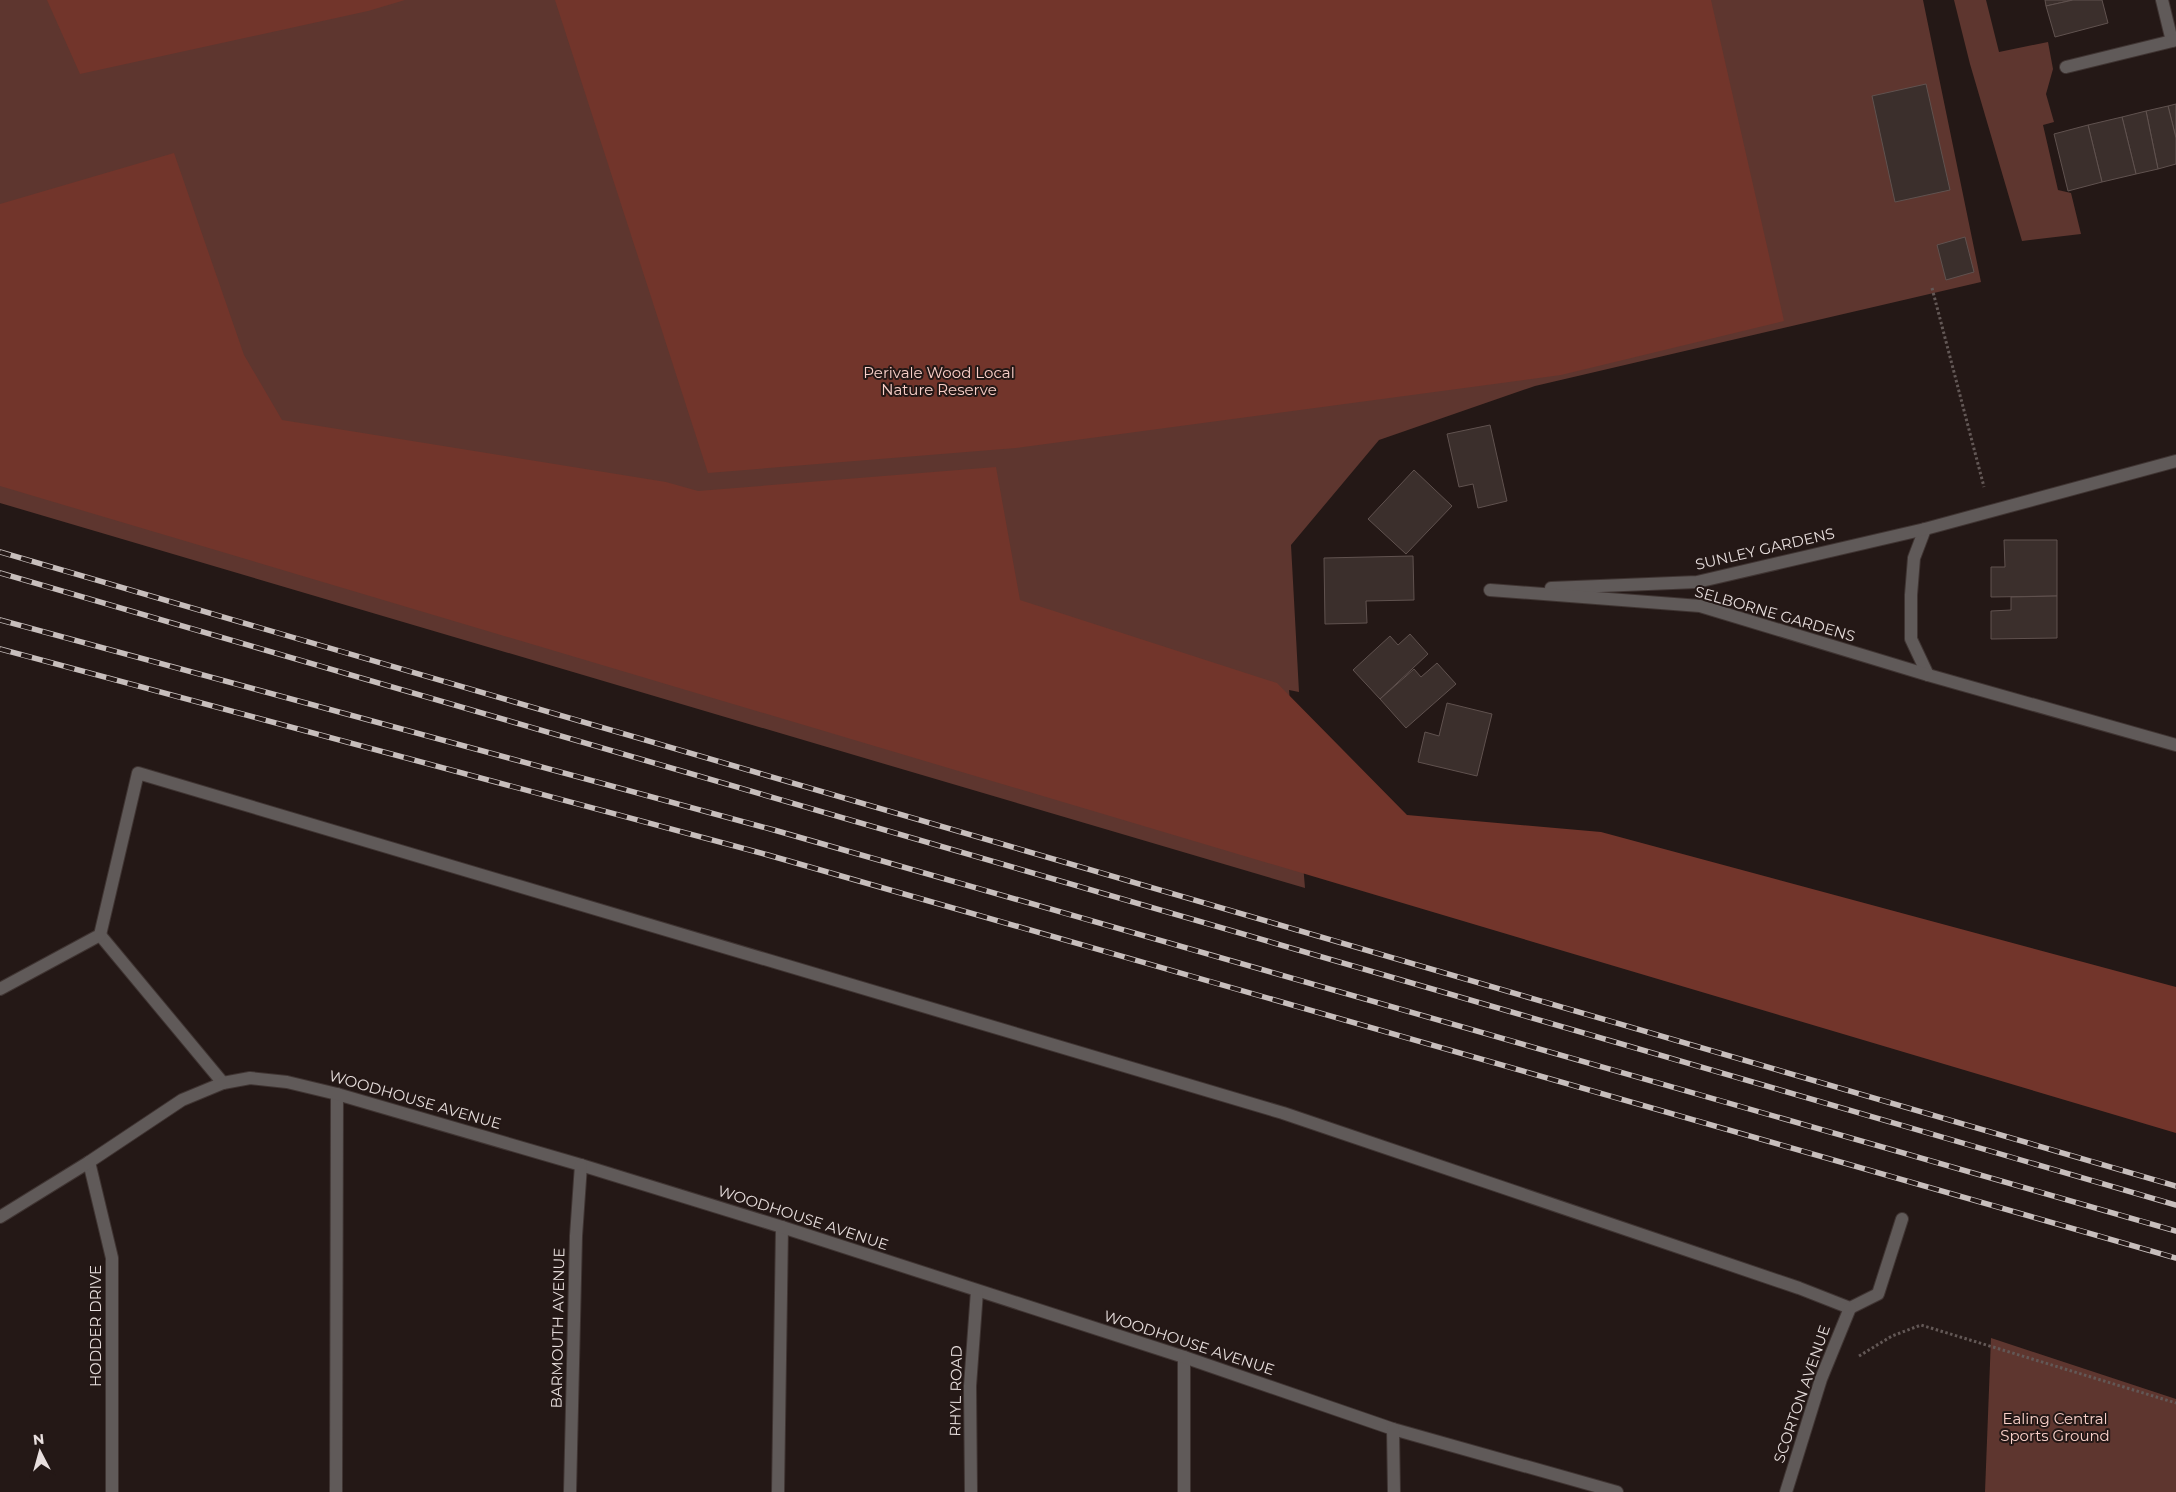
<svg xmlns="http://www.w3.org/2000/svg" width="2176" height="1492" font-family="Montserrat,sans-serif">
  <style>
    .green { fill: #5e362f }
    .forest { fill: #72352b }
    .building { fill: #3b2f2c; stroke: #60524f }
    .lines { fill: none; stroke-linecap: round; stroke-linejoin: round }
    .service-casing { stroke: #3f3432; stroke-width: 14 }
    .minor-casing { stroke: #3f3432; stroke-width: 14 }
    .path { stroke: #635856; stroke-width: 3; stroke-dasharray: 2.5 2.5; stroke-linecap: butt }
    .service { stroke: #605a59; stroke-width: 12 }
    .minor { stroke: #605a59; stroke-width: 12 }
    .rail-casing { stroke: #c7bebc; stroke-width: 5.5 }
    .rail { stroke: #241816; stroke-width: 4; stroke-dasharray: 11; stroke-linecap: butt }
    .labels { text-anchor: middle; stroke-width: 4; stroke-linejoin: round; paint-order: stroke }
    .park-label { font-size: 15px; fill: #f9d0c9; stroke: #241816 }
    .street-label { font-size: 15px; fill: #e8dfde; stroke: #241816 }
  </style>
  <rect width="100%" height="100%" fill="#241816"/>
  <g class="green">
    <path d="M0,0H1923L1981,282L1535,386L1379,440L1291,545L1299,692L1289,690L1305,888L0,503Z"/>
    <path d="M1954,0H1986L1999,52L2048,42L2053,69L2046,94L2054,122L2043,125L2058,190L2071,193L2081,234L2022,241L1970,64Z"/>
    <path d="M1991,1338L2176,1399V1492H1985Z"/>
  </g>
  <g class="forest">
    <path d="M47,0H405L368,11L80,74Z"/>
    <path d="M555,0H1711L1784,321L1561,375L1016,448L708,473Z"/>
    <path d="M174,153L244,355L282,420L666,482L698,491L996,467L1020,600L1277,683L1407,815L1601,832L2176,987V1133L0,486V204Z"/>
  </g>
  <g class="building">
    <path d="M2045,0H2073L2046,6Z"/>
    <path d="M2073,0H2102L2108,23L2055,37L2046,6Z"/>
    <path d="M1926,84L1950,190L1895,202L1872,96Z"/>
    <path d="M2176,104V138L2168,106Z"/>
    <path d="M2168,106L2176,138V164L2158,169L2146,111Z"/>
    <path d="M2146,111L2158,169L2136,174L2122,117Z"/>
    <path d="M2122,117L2136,174L2102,182L2088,125Z"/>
    <path d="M2088,125L2102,182L2068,191L2054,134Z"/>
    <path d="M1965,237L1974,272L1946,280L1937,245Z"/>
    <path d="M1490,425L1507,501L1478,508L1473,484L1459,487L1447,434Z"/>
    <path d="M1414,470L1452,506L1406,554L1368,519Z"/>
    <path d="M2004,540H2057V596L1991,597V567H2005Z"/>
    <path d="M1413,556L1414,600L1366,601L1367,623L1325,624L1324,558Z"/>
    <path d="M2057,596V638L1991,639V611L2011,610V597Z"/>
    <path d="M1410,634L1428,654L1380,699L1353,670L1390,636L1398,645Z"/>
    <path d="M1437,663L1456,684L1406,728L1380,699L1414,669L1421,677Z"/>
    <path d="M1447,703L1492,714L1477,776L1418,762L1425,732L1439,736Z"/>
  </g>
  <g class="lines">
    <g class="service-casing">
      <g id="service">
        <path d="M100,935L223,1083"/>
        <path d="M0,989L100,935L138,773L1283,1113L1799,1288L1850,1308L1878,1294L1902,1219"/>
        <path d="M336,1492L337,1094"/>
        <path d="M778,1492L782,1227"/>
        <path d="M1184,1492V1357"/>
      </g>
    </g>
    <g class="minor-casing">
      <g id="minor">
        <path d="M2162,0L2172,41"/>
        <path d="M2066,67L2176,40"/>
        <path d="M1925,529L1914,558L1911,595V639L1928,675"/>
        <path d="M1551,588L1697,582L1925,529L2176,461"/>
        <path d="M1490,590L1700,606L1928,675L2176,745"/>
        <path d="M89,1162L112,1258V1492"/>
        <path d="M0,1217L89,1162L182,1100L223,1083L250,1078L287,1082L337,1094L581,1165L782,1227L1184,1357L1393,1429L1617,1492"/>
        <path d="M1393,1429L1394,1492"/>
        <path d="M570,1492L576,1236L581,1165"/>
        <path d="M971,1492L970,1386L977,1291"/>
        <path d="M1786,1492L1821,1379L1850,1308"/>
      </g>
    </g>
    <g class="path">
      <path d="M1932,288L1984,487"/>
      <path d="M1859,1356L1892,1336L1921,1325L2176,1403"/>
    </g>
    <use href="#service" class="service"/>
    <use href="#minor" class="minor"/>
    <g class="rail-casing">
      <g id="rail">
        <path d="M0,552L2176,1186"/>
        <path d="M0,573L2176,1205"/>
        <path d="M0,620L774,830L2176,1231"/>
        <path d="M0,649L768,855L2176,1258"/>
      </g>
    </g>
    <use href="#rail" class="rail"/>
  </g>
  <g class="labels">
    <g class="park-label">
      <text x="939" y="378">Perivale Wood Local<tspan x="939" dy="17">Nature Reserve</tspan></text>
      <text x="2055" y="1424">Ealing Central<tspan x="2055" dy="17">Sports Ground</tspan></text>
    </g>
    <g class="street-label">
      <text transform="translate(1765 549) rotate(-13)" y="5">SUNLEY GARDENS</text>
      <text transform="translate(1775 614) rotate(16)" y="5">SELBORNE GARDENS</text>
      <text transform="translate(415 1100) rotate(16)" y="5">WOODHOUSE AVENUE</text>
      <text transform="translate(803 1218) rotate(18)" y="5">WOODHOUSE AVENUE</text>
      <text transform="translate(96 1326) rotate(-90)" y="5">HODDER DRIVE</text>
      <text transform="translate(558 1328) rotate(-89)" y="5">BARMOUTH AVENUE</text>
      <text transform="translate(1189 1343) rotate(18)" y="5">WOODHOUSE AVENUE</text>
      <text transform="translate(956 1391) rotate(-89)" y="5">RHYL ROAD</text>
      <text transform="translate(1802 1394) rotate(-71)" y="5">SCORTON AVENUE</text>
    </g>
  </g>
  <g transform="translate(40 1452) rotate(354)" stroke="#241816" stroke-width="4" paint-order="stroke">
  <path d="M0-4L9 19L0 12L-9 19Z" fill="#e8dfde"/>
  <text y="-8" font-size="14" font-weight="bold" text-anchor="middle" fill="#e8dfde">N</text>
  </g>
</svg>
